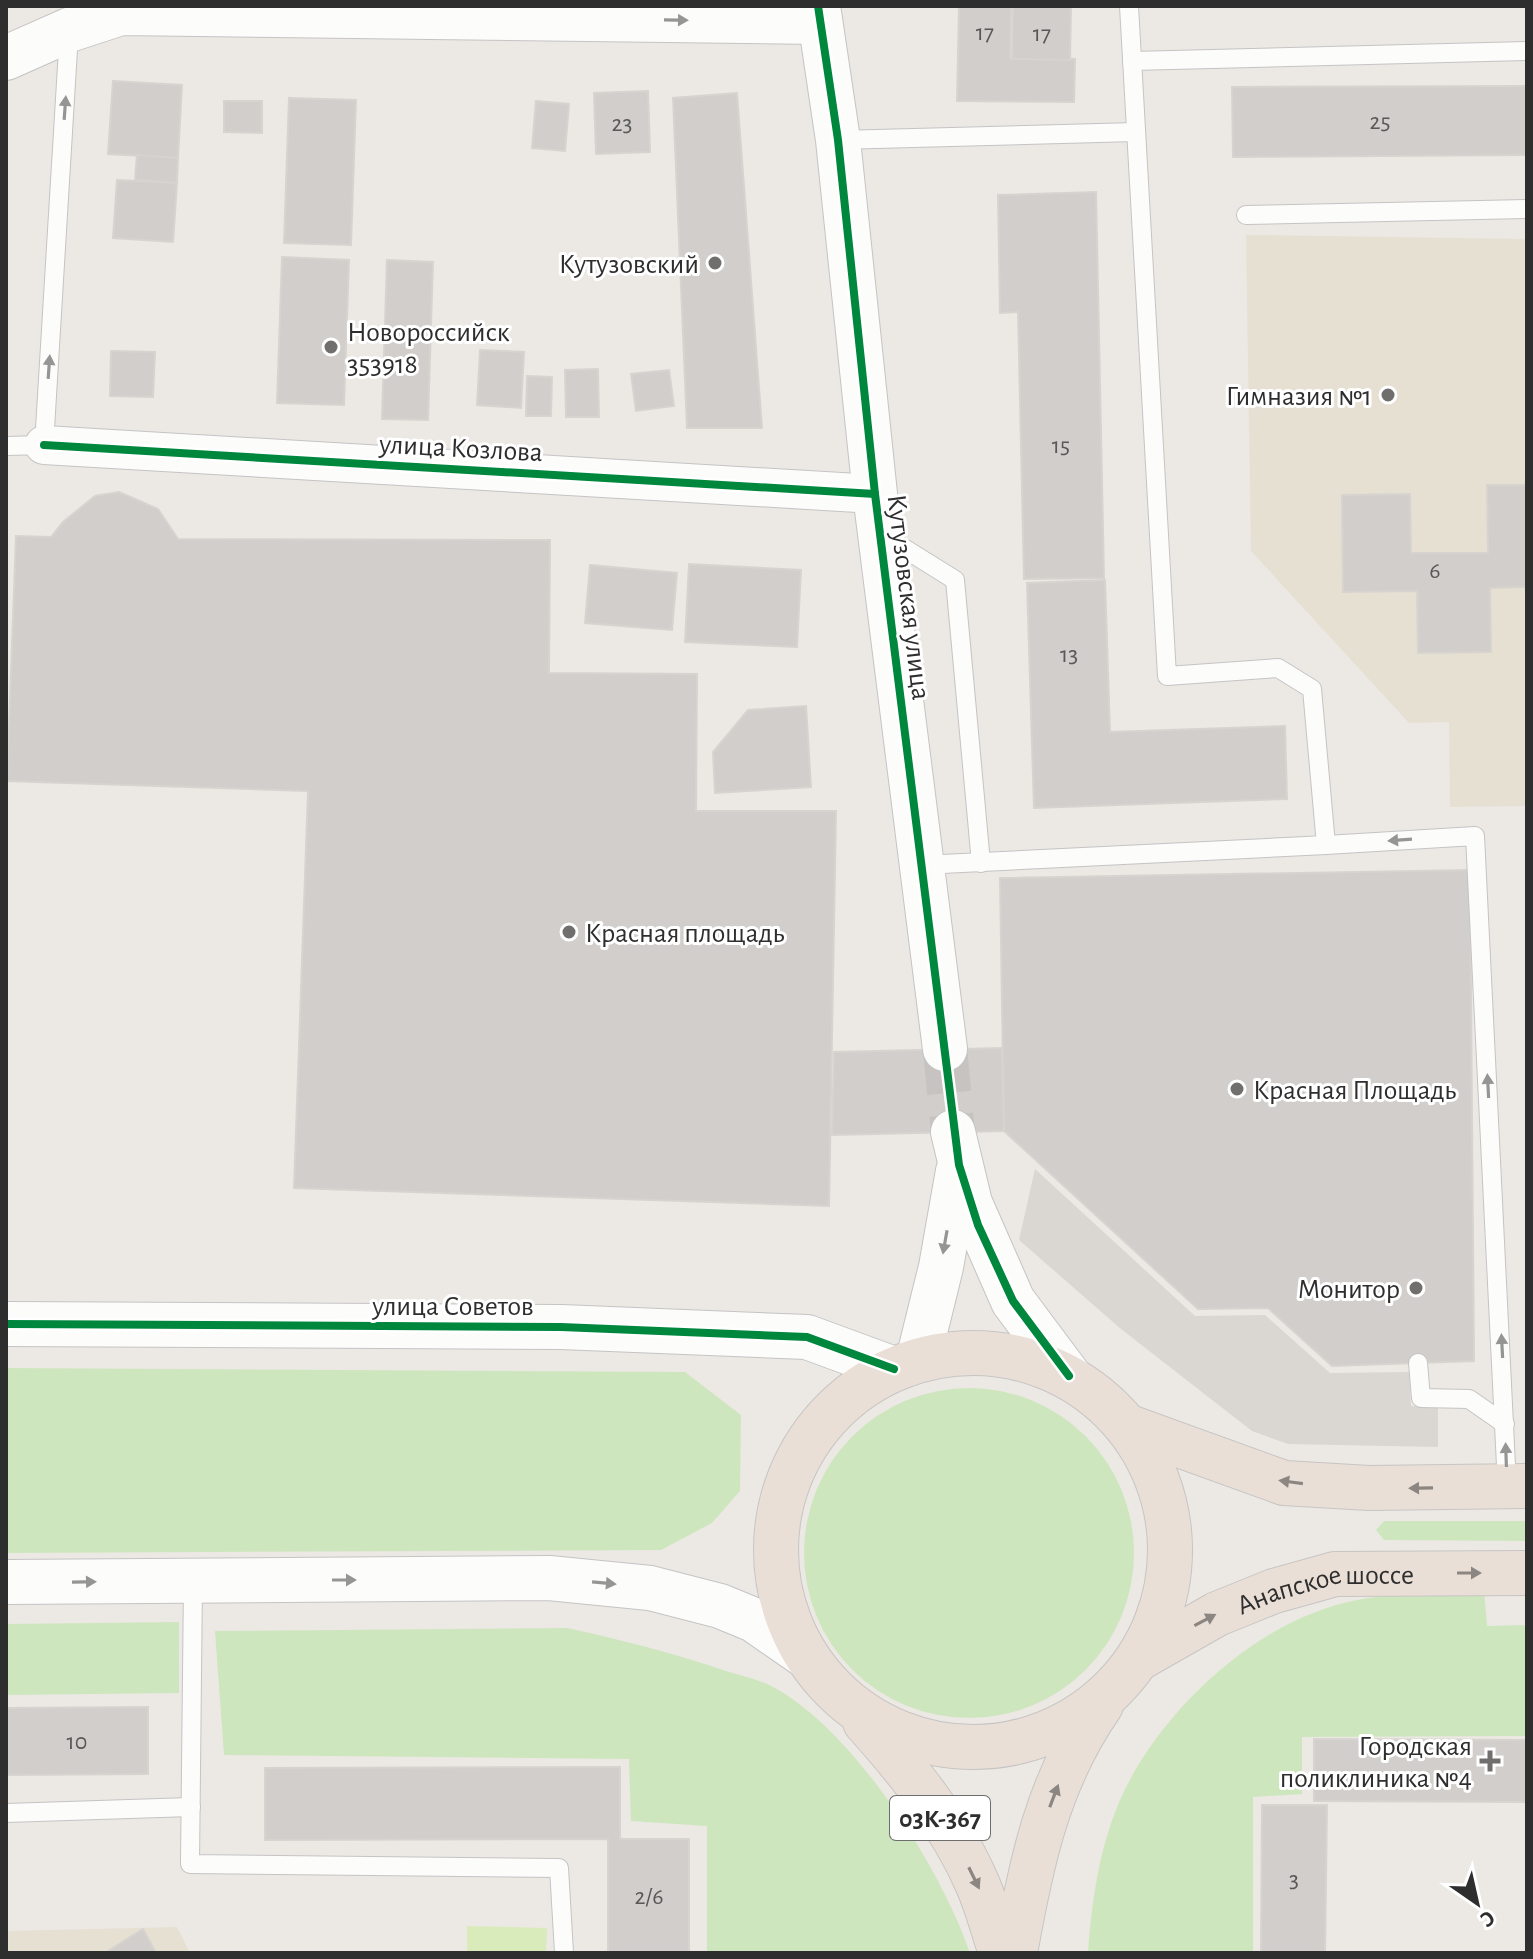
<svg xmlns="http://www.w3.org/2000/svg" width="1533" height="1959" font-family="'Alegreya Sans',sans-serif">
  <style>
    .education { fill: #e6e0d3 }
    .green { fill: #cee6be }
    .pitch { fill: #d9eabb }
    .plaza { fill: #dad6d2 }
    .building { fill: #d1cecb; stroke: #d7d4d0; stroke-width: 2 }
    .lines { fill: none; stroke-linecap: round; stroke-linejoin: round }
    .secondary-tunnel { stroke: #c6c3c0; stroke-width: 44; stroke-dasharray: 44 22; stroke-linecap: butt }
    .lane-casing { stroke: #c5c4c5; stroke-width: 20 }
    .street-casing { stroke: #c5c4c5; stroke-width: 40 }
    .secondary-casing { stroke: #c5c4c5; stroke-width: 46 }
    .highway-casing { stroke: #c6c5c4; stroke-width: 46 }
    .lane { stroke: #fcfcfb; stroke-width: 18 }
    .street { stroke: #fcfcfb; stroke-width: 38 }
    .secondary { stroke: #fcfcfb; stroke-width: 44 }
    .highway { stroke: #eadfd6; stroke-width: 44 }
    .cycleway-casing { stroke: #fff; stroke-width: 13 }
    .cycleway { stroke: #00873e; stroke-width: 8 }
    .oneway { fill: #959594 }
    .oneway2 { fill: #8c8682 }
    .poi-dot { fill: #706f6e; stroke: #fff; stroke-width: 3 }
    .labels { text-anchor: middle; stroke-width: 6; stroke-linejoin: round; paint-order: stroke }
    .number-label { font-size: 24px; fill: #585857 }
    .shield { fill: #fff; stroke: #6d6d6d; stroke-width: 2 }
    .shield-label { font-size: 26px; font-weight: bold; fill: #2e2e2e }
    .poi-label { font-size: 28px; fill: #2e2e2e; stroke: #fff; text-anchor: end }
    .street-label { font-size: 28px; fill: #2e2e2e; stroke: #fff }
  </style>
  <rect width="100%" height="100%" fill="#ece8e4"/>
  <g class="education">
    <path d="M1246,235L1527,239V806L1450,807L1449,722L1409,723L1251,551Z"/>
    <path d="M177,1927L190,1953H6V1931Z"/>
  </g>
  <g class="green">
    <path d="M6,1368L685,1372L741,1415L740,1491L712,1523L661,1550L6,1553Z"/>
    <circle cx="969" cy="1553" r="165"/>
    <path d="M1384,1521H1527V1541L1384,1540L1376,1530Z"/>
    <path d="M1484,1590L1487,1626L1527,1625V1736L1302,1737V1794L1253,1797V1953H1088C1092,1900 1099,1849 1120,1800C1159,1712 1256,1621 1352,1601C1394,1592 1441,1594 1484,1590Z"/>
    <path d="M179,1622V1693L6,1695V1624Z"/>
    <path d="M567,1628C622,1640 674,1653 726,1671C741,1676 759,1679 773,1687C854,1730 941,1868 970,1953H707V1826L631,1821L629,1759L224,1755L215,1631Z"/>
  </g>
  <path class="pitch" d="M467,1926L547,1928L546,1953H467Z"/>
  <path class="plaza" d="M1035,1169L1195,1316L1265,1315L1330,1373L1409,1372L1411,1406L1438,1408V1447L1288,1444L1252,1431L1121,1329L1019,1240Z"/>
  <g class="building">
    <path d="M959,6H1011L1010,58L1075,59L1074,102L957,101Z"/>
    <path d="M1013,6H1071L1070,60L1012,59Z"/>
    <path d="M113,81L182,85L178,158L108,154Z"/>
    <path d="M1527,86V155L1233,157L1232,87Z"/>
    <path d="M648,91L650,152L596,154L594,93Z"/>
    <path d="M737,93L762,428H687L673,98Z"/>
    <path d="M289,98L356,100L351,245L284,243Z"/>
    <path d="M224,101H262V133L224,132Z"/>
    <path d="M536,101L569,104L565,151L532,148Z"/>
    <path d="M137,155L178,158L177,183L135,180Z"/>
    <path d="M117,180L177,183L173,242L113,238Z"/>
    <path d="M1096,192L1104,578L1024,579L1018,312L1000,313L998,195Z"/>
    <path d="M282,257L349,260L344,405L277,403Z"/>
    <path d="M387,260L433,262L428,420L382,419Z"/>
    <path d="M480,350L524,352L521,408L477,405Z"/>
    <path d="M111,351L155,352L153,397L110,396Z"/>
    <path d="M598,369L599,417H566L565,370Z"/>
    <path d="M669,370L674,406L636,411L631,374Z"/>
    <path d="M527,376L552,377L551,416H526Z"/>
    <path d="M1487,485H1527V587L1490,588L1491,652L1418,653L1417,591L1343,592L1342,495L1410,494L1411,553H1488Z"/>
    <path d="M119,492L158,509L178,539L550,540L549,673L697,674L696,811H836L829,1206L294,1188L308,791L7,781L16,536L51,537L63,522L95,496Z"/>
    <path d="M689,564L801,570L797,647L685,642Z"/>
    <path d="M590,565L677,573L672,630L585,623Z"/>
    <path d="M1105,580L1110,732L1285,726L1287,799L1034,808L1027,583Z"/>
    <path d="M806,706L811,787L715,793L713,752L748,710Z"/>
    <path d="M1470,870L1474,1361L1332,1366L1268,1308L1198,1309L1004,1131L1000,878Z"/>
    <path d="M1002,1048L1004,1131L832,1135L834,1052Z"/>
    <path d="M148,1707V1774L6,1775V1708Z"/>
    <path d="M1314,1739L1527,1740V1802L1314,1801Z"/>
    <path d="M620,1767V1839H689V1953H608V1839L265,1840V1768Z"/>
    <path d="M1262,1805H1327L1325,1953H1261Z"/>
    <path d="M143,1929L156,1953H105Z"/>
  </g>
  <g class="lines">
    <path class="secondary-tunnel" d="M945,1049L953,1132"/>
    <g class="lane-casing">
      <g id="lane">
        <path d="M1132,61L1527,51"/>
        <path d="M838,140L1136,132"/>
        <path d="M1246,215L1527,209"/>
        <path d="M6,446L44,445L69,33"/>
        <path d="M886,537L955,580L981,863"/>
        <path d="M1326,845L1475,836L1507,1486"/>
        <path d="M922,865L1326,845L1312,689L1278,668L1167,676L1129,6"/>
        <path d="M1418,1363L1421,1398L1469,1399L1505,1424"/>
        <path d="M193,1581L190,1864L559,1868L564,1953"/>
        <path d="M6,1813L191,1807"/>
      </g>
    </g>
    <g class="street-casing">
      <path id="street" d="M44,445L875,494"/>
    </g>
    <g class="secondary-casing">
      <g id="secondary">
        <path d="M818,6L838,140L875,494L945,1049"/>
        <path d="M6,58L69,30L121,13L820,22"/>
        <path d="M953,1132L970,1203L1013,1301L1069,1376"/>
        <path d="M6,1324L561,1327L807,1337L894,1369"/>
        <path d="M918,1360L941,1267L958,1171"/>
        <path d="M6,1582L549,1578L650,1588L720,1606L754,1620L806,1656"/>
      </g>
    </g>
    <g class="highway-casing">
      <g id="highway">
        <circle cx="973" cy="1550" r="197"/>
        <path d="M1129,1427L1284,1483L1369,1488L1527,1486"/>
        <path id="s1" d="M1138,1659L1217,1614L1274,1591L1335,1574L1527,1573"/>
        <path d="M865,1722C908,1770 951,1823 977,1883C987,1905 993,1930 1001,1953"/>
        <path d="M1015,1953C1031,1863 1048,1781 1101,1705"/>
      </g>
    </g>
    <use href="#lane" class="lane"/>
    <use href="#street" class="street"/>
    <use href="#secondary" class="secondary"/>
    <use href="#highway" class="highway"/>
    <g class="cycleway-casing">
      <g id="cycleway">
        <path d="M818,6L838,140L875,494L959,1165L978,1225L1013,1301L1069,1376"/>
        <path d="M44,445L875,494"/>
        <path d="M6,1324L561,1327L807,1337L894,1369"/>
      </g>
    </g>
    <use href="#cycleway" class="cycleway"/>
  </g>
  <defs><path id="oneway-solid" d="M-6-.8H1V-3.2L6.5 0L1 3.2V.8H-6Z" transform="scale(2)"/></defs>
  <g class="oneway">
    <use href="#oneway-solid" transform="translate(676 20) rotate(1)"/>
    <use href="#oneway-solid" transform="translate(65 108) rotate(-86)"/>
    <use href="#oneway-solid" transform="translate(49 367) rotate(-86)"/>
    <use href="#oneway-solid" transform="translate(1400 840) rotate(176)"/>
    <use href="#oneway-solid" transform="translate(1488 1086) rotate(-93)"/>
    <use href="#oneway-solid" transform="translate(945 1242) rotate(100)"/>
    <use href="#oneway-solid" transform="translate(1502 1346) rotate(-93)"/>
    <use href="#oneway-solid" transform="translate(1506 1455) rotate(-92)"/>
    <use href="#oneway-solid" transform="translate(344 1580)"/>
    <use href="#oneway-solid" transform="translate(84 1582) rotate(-1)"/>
    <use href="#oneway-solid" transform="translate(604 1583) rotate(5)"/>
  </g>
  <g class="oneway2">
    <use href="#oneway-solid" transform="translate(1291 1482) rotate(-172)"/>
    <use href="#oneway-solid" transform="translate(1421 1488) rotate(179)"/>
    <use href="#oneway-solid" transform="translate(1469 1573)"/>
    <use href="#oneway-solid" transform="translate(1205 1620) rotate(-28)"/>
    <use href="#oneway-solid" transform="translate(1054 1796) rotate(-69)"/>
    <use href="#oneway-solid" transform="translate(974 1878) rotate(64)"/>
  </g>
  <g class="poi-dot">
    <circle cx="715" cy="263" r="8"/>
    <circle cx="331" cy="347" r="8"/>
    <circle cx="1388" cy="395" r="8"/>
    <circle cx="569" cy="932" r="8"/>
    <circle cx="1237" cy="1089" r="8"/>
    <circle cx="1416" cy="1288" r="8"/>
    <path d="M1486 1749h8v8h8v8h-8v8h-8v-8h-8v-8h8z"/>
  </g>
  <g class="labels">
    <g class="number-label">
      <text x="985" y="40">17</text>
      <text x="1042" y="41">17</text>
      <text x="1380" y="129">25</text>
      <text x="622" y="131">23</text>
      <text x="1061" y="453">15</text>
      <text x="1435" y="578">6</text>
      <text x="1069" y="662">13</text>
      <text x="77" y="1749">10</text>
      <text x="1294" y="1887">3</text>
      <text x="649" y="1904">2/6</text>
    </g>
    <rect class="shield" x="890" y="1796" width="100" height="44" rx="6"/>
    <g class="shield-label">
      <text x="940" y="1827">03К-367</text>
    </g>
    <g class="poi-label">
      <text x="699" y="273">Кутузовский</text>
      <text x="347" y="341" text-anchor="start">Новороссийск<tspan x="347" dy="32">353918</tspan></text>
      <text x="1372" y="405">Гимназия №1</text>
      <text x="585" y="942" text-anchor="start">Красная площадь</text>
      <text x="1253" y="1099" text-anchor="start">Красная Площадь</text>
      <text x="1400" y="1298">Монитор</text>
      <text x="1472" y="1755">Городская<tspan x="1472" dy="32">поликлиника №4</tspan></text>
    </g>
    <g class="street-label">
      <text transform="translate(461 447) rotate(3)" y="10">улица Козлова</text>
      <text transform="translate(910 597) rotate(83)" y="10">Кутузовская улица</text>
      <text x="453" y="1315">улица Советов</text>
      <text dy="10" stroke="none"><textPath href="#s1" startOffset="204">Анапское шоссе</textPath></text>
    </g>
  </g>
  <rect width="1533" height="1959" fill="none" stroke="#2e2e2e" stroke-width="16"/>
  <g transform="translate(1477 1903) rotate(146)" stroke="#ffffff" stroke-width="6" paint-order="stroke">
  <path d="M0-6L14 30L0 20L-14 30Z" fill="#2e2e2e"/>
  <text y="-12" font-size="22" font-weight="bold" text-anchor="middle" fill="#2e2e2e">С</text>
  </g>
</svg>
